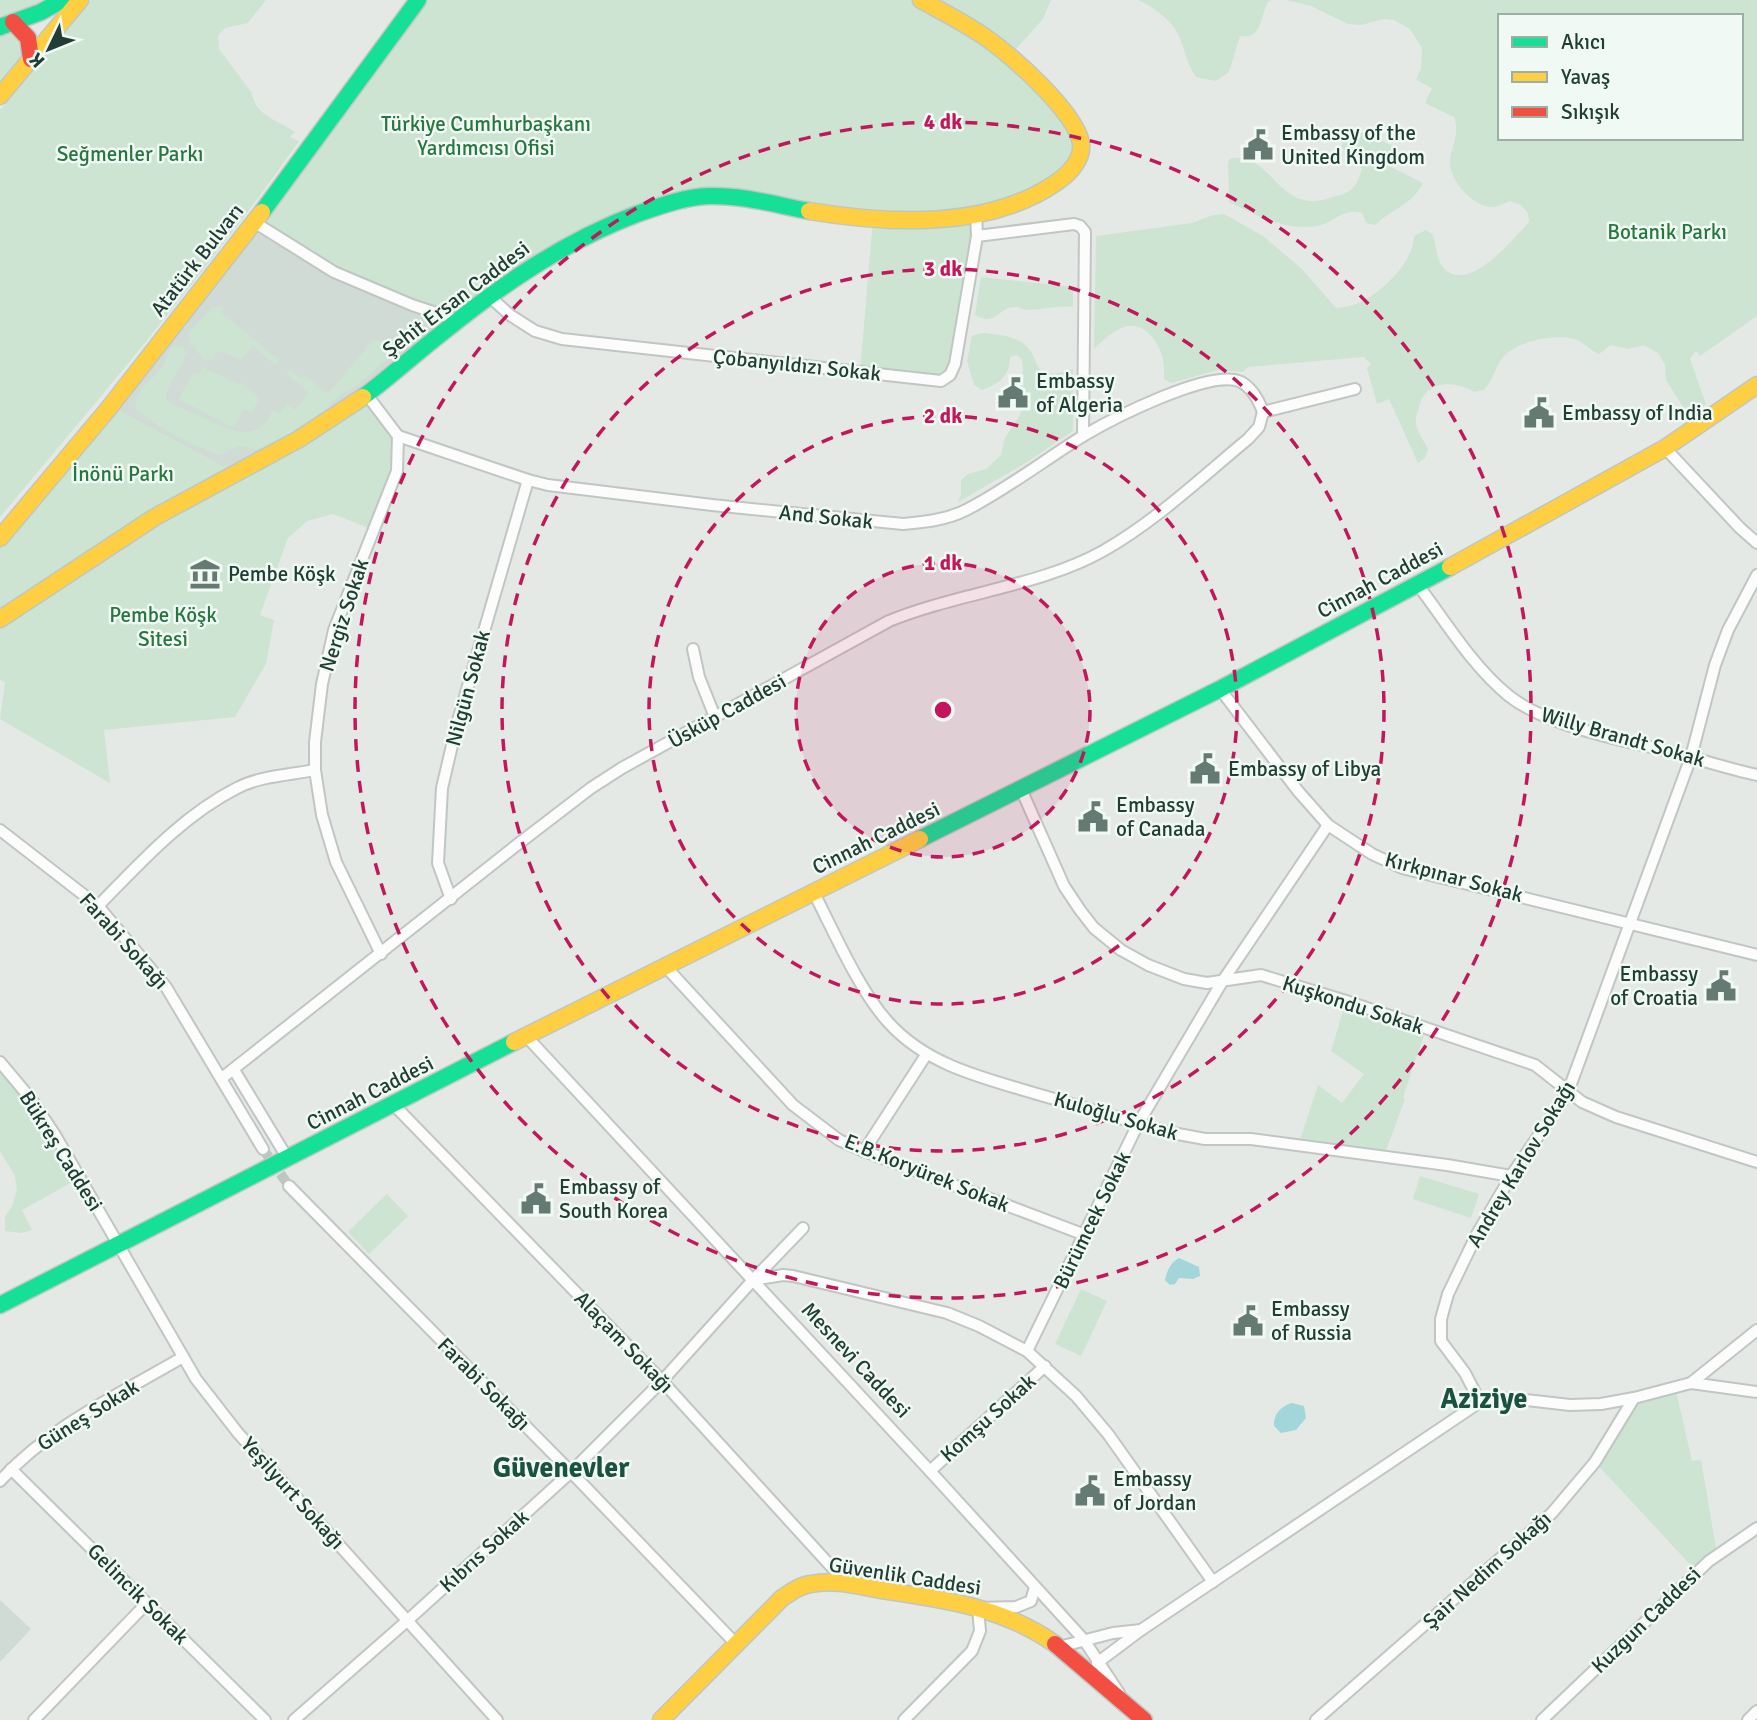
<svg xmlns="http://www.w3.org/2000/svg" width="1757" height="1720" font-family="Signika,sans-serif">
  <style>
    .built { fill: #d1dbd6 }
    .green { fill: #cce4d1; fill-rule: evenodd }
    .water { fill: #a2d6da }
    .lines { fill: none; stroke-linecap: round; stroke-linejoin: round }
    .street-tunnel { stroke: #bdc7c2; stroke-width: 10; stroke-dasharray: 10 5; stroke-linecap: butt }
    .street-casing { stroke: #c1c6c3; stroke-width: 14 }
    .fast-casing { stroke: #bfc7c3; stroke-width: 19 }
    .slow-casing { stroke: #bfc7c3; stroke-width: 19 }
    .jam-casing { stroke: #bfc7c3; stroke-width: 19 }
    .street { stroke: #fbfcfb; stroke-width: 10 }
    .fast { stroke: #16e098; stroke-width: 16 }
    .slow { stroke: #ffcf43; stroke-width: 16 }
    .jam { stroke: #f24e42; stroke-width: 16 }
    .ring { fill: none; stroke: #c2185b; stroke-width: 3.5; stroke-dasharray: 12 9 }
    .labels { text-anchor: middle; stroke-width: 5; stroke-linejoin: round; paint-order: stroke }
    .park-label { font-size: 21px; fill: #287741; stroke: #f1f9f4 }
    .poi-label { font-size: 21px; fill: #203e34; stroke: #f1f9f4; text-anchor: start }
    .street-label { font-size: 21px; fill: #203e34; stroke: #f1f9f4 }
    .district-label { font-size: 28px; font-weight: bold; fill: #1b5140; stroke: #f1f9f4 }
    .centre { fill: #c2185b; stroke: #f1f9f4; stroke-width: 3.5 }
    .ring-label { font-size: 21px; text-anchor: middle; font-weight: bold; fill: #c2185b; stroke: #f1f9f4; stroke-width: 5; stroke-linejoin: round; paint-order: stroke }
  </style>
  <rect width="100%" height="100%" fill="#e4e9e6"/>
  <g class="built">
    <path d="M254,222L457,320L367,395L235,473L110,406Z"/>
    <path d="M0,1600L31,1629L0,1662Z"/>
  </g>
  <g class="green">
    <path d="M0,0H48L0,19Z"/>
    <path d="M91,0H266L248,23L225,28L218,35L219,49L252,93C255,116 278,120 295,132L290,137L299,141C207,272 103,394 0,517V110L58,40L56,36L76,11L81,12Z"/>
    <path d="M418,0H1051L1043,19L1016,49L1008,42L1000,50L1078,134L1067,175L976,213L947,378L860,372L873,220L715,195L593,233L457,320L334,272L254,222Z"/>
    <path d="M1138,0H1272L1268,2C1260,16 1263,40 1240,36L1229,72L1216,81L1196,77C1187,64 1185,50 1179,36C1173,21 1152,6 1138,0Z"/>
    <path d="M1286,0H1757V316L1700,356L1696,351L1690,359L1706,404L1689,416L1666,380L1665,365L1658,353L1644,345L1628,349L1611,345L1599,354C1591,351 1588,346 1581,342C1563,331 1516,341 1503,357C1495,367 1493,381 1484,390L1474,392C1455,380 1425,380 1419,407C1418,412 1415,418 1416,423C1417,432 1424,441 1428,449L1425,458L1418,463L1389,399L1377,404L1367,368L1371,364L1364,357L1248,367L1243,372L1218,370L1171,383L1164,379C1165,366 1163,353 1156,342C1135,312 1114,329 1094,349L1096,236L1192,223L1213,215L1224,214L1263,236L1301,268L1336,308C1341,307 1347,307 1353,305C1378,297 1414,263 1414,236L1426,230L1433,235C1436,244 1436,257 1442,266C1466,298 1514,238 1529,222L1528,213L1521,205L1510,201C1505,203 1499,206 1494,207C1477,209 1455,186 1451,170C1446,151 1462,137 1454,117L1425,103L1432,88L1416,80L1421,68L1422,48L1410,29L1394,20L1384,19L1361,25L1348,24L1311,6ZM1500,16H1741V138H1500Z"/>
    <path d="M11,28L21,35L27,57L0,89V32Z"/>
    <path d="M1348,133H1363L1398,148L1391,167L1423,183C1412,205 1392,209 1375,225L1366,223L1362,213C1343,207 1334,223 1317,226C1284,231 1258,216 1229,202L1228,162L1231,158C1269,154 1275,199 1311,201C1318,202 1326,199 1332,197C1352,193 1356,188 1362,169L1342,147L1343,140Z"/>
    <path d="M981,277L1073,287V307C1057,305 1043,310 1028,310C1024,310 1020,308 1017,307C999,305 996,328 975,315Z"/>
    <path d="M213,307H224L221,312L279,360L276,365L253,346L241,360L221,351L215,354V359L205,361L189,341V332Z"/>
    <path d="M982,333C994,334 1010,335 1021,342C1045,357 1026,385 1073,369V431L1024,464L958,502L961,494V480L968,474L986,469L1001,455L1005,438L1021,413L1019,385L1023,370L1022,360L1017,355L1010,357C1010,376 999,384 982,390L974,385L967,361L972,336Z"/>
    <path d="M397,338L402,343L399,349L355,387L340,395L308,426L273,446L254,449L239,446L221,455C190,446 160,429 135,408C140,385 145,387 159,371C166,364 166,353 173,346H182L186,352C182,370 167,381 166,400C174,407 181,408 191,412C220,423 254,452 273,410L279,414L287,404L295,410L309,393L287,374L290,369L301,378L304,375L328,394L374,339L382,342Z"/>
    <path d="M203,367L238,384L240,382L260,398L251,413L244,409L233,428L179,399L193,373L198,375Z"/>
    <path d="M367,395L398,436L397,471L374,530L333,514L307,521L288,538L260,615L274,620L266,664L235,717L104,730L110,783L0,719L5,682L0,680V538L110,406L235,473Z"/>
    <path d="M1346,1001L1426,1028L1403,1098L1405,1099L1383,1158L1298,1146L1318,1085L1342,1103L1364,1074L1331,1051Z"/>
    <path d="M0,1074C23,1091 58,1153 76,1180L22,1210L32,1230L21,1233L5,1231V1217L12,1206L17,1190L15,1176L0,1151Z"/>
    <path d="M1420,1176L1479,1194L1471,1218L1413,1199Z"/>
    <path d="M387,1194L408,1216L369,1254L348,1232Z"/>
    <path d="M1081,1289L1107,1301L1081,1356L1055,1344Z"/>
    <path d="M1675,1387L1692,1461L1701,1460L1717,1554L1697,1572L1595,1462L1634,1398Z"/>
  </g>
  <g class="water">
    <path d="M1179,1258L1199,1267L1200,1276L1193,1279L1179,1278L1175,1284L1170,1285L1165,1280C1167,1271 1170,1263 1179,1258Z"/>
    <path d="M1292,1403L1304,1406L1306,1418L1296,1430L1281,1433L1274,1426C1273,1414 1281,1406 1292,1403Z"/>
  </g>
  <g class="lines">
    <path class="street-tunnel" d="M263,1149L289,1186"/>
    <g class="street-casing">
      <g id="street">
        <path d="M254,222L334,272L412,305L457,320"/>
        <path d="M977,236L1074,224L1080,226L1085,232L1083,436"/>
        <path d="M489,296L510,315L535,331L562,339L941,381L950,375L955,364L977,236L976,212"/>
        <path d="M367,395L398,436L528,480L548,485L712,505L903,524C925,522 946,520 966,510C1007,489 1043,461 1083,436C1110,420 1212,367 1241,382C1252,388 1259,401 1263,412"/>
        <path d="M1263,412L1355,389"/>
        <path d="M1665,448L1740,528L1757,543"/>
        <path d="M1418,585C1446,622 1472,666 1509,696C1550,728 1625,740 1675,753C1702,760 1729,769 1757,775"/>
        <path d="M693,649L699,677L715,717"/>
        <path d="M1220,689L1298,791L1328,825L1372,854L1402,868L1757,955"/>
        <path d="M1021,789L1064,886L1080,910L1094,928L1121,950L1148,965L1184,979L1207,983L1261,975L1346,1001L1535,1065L1582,1102L1616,1117L1757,1162"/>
        <path d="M0,830L98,906L166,987L263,1149"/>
        <path d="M814,893C834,932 859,990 888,1022C928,1067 988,1079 1044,1096C1085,1108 1126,1120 1167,1132L1205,1139H1251L1447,1165L1511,1176"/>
        <path d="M451,899L438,863L442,788L457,724L528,480"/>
        <path d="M98,906C140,863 182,816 237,788C260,776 289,775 315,770"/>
        <path d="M381,954L336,862L322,815L315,770V742L322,684L334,630L397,471L398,436"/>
        <path d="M666,967L793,1105L839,1140L864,1151L1085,1235"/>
        <path d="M526,1036L930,1471L1084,1640L1119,1693"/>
        <path d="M0,1062L31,1099L55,1135L196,1379L238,1433L497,1720"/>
        <path d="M234,1070L288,1159"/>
        <path d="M222,1078L518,844L591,788L622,768L889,621C957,593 1041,586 1103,551C1156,521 1202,477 1248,439L1259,427L1263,412"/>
        <path d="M394,1105L662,1381L848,1585"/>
        <path d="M864,1151L926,1055"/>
        <path d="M289,1186L571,1472L736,1644"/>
        <path d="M753,1280L783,1275L793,1276L947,1313L979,1326L1027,1351L1076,1396L1108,1434L1213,1582"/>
        <path d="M1027,1351L1138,1124L1222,982L1328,825"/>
        <path d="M1691,1383L1757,1330"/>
        <path d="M1480,1402L1465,1373L1441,1341V1319L1448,1294L1477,1234L1511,1176L1568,1092L1691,757L1715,665L1728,630L1757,575"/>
        <path d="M11,1469L265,1720"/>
        <path d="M930,1471L1045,1366"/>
        <path d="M0,1481C50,1426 120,1394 183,1357"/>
        <path d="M1059,1647L1113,1633L1141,1630"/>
        <path d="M1097,1663L1141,1630L1480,1402L1499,1398L1517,1399L1570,1405L1601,1404L1634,1398L1691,1383L1757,1392"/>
        <path d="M34,1720L147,1603"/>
        <path d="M294,1720L408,1620L571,1472L662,1381L753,1280L803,1228"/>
        <path d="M904,1720L972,1651L980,1631L978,1608L1016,1607L1031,1601L1035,1587"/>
        <path d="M1316,1720L1552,1513L1595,1462L1634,1398"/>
        <path d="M1542,1720L1709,1561L1757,1528"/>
        <path d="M1748,1720L1757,1711"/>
      </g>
    </g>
    <g class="fast-casing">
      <g id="fast">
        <path d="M0,27L41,12L62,0"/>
        <path d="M262,212L418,0"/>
        <path d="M363,397C390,377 415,354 442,333C501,285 565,241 637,214C660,206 684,197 709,196C743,195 776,205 809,211"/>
        <path d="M920,839L1220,689L1450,567"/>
        <path d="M0,1305L514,1042"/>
      </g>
    </g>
    <g class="slow-casing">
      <g id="slow">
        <path d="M0,96L80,0"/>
        <path d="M809,211C888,224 988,230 1057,182C1070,173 1083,159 1081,143C1075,111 1012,56 985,37C965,23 943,12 921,0"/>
        <path d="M0,538L109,408L262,212"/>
        <path d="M1450,567L1665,448L1757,385"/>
        <path d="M0,619L155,517L299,439L363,397"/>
        <path d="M514,1042L920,839"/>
        <path d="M661,1720L782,1598C791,1592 800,1585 811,1584C834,1579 858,1586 881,1590C942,1599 1003,1607 1055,1644"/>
      </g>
    </g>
    <g class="jam-casing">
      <g id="jam">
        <path d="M13,22L28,38L31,59"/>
        <path d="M1055,1644L1144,1720"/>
      </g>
    </g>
    <use href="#street" class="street"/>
    <use href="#fast" class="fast"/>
    <use href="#slow" class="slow"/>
    <use href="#jam" class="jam"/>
  </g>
  <circle cx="943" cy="710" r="147" fill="#c2185b" fill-opacity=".12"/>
  <g class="ring">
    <circle cx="943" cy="710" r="147"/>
    <circle cx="943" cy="710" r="294"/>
    <circle cx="943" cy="710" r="441"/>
    <circle cx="943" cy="710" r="588"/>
  </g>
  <defs>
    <g id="civic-bare" transform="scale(2.415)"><path d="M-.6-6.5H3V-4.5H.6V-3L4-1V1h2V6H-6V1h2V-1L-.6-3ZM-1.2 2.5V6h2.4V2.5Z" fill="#657a72" stroke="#f1f9f4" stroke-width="2.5" paint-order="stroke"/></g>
    <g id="museum-bare" transform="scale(2.415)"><path d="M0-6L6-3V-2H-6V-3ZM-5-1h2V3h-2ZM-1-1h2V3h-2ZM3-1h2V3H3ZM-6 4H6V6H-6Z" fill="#657a72" stroke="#f1f9f4" stroke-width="2.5" paint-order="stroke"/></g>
  </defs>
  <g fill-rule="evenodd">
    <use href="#civic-bare" x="1258" y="145"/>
    <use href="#civic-bare" x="1013" y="393"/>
    <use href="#civic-bare" x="1539" y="413"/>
    <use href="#museum-bare" x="205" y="574"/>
    <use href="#civic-bare" x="1205" y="769"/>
    <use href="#civic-bare" x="1093" y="817"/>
    <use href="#civic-bare" x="1721" y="986"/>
    <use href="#civic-bare" x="536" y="1199"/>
    <use href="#civic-bare" x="1248" y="1321"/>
    <use href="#civic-bare" x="1090" y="1491"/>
  </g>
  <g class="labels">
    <g class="park-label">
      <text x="486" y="131">Türkiye Cumhurbaşkanı<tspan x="486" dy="24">Yardımcısı Ofisi</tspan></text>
      <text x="130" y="161">Seğmenler Parkı</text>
      <text x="1667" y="239">Botanik Parkı</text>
      <text x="123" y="481">İnönü Parkı</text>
      <text x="163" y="622">Pembe Köşk<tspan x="163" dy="24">Sitesi</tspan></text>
    </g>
    <g class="poi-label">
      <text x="1281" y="140">Embassy of the<tspan x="1281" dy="24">United Kingdom</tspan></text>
      <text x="1036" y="388">Embassy<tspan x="1036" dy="24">of Algeria</tspan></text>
      <text x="1562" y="420">Embassy of India</text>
      <text x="228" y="581">Pembe Köşk</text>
      <text x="1228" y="776">Embassy of Libya</text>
      <text x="1116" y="812">Embassy<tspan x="1116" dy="24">of Canada</tspan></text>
      <text x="1698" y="981" text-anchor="end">Embassy<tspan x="1698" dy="24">of Croatia</tspan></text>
      <text x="559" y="1194">Embassy of<tspan x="559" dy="24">South Korea</tspan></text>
      <text x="1271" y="1316">Embassy<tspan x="1271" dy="24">of Russia</tspan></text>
      <text x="1113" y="1486">Embassy<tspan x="1113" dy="24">of Jordan</tspan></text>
    </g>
    <g class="street-label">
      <text transform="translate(197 260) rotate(-52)" y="7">Atatürk Bulvarı</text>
      <text transform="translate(456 299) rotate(-37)" y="7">Şehit Ersan Caddesi</text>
      <text transform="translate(797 365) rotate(6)" y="7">Çobanyıldızı Sokak</text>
      <text transform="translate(826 517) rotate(6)" y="7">And Sokak</text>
      <text transform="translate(1380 580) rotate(-28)" y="7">Cinnah Caddesi</text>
      <text transform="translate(344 615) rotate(-72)" y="7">Nergiz Sokak</text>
      <text transform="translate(468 688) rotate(-75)" y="7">Nilgün Sokak</text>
      <text transform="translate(727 711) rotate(-29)" y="7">Üsküp Caddesi</text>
      <text transform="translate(1623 737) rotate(16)" y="7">Willy Brandt Sokak</text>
      <text transform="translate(876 838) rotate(-26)" y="7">Cinnah Caddesi</text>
      <text transform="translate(1454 877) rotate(15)" y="7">Kırkpınar Sokak</text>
      <text transform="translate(124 941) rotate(48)" y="7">Farabi Sokağı</text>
      <text transform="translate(1353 1005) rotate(18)" y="7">Kuşkondu Sokak</text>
      <text transform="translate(370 1093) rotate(-27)" y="7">Cinnah Caddesi</text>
      <text transform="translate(1116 1116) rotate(16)" y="7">Kuloğlu Sokak</text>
      <text transform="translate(61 1151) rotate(58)" y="7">Bükreş Caddesi</text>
      <text transform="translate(1521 1164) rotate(-59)" y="7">Andrey Karlov Sokağı</text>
      <text transform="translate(927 1173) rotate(22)" y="7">E.B.Koryürek Sokak</text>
      <text transform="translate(1092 1220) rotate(-64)" y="7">Bürümcek Sokak</text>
      <text transform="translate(624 1342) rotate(46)" y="7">Alaçam Sokağı</text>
      <text transform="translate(856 1360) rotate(47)" y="7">Mesnevi Caddesi</text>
      <text transform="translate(484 1384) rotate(45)" y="7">Farabi Sokağı</text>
      <text transform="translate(88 1415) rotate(-32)" y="7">Güneş Sokak</text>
      <text transform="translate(988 1418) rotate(-42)" y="7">Komşu Sokak</text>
      <text transform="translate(293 1493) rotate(48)" y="7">Yeşilyurt Sokağı</text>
      <text transform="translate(484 1551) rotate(-42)" y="7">Kıbrıs Sokak</text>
      <text transform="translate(1487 1570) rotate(-42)" y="7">Şair Nedim Sokağı</text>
      <text transform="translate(905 1576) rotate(9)" y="7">Güvenlik Caddesi</text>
      <text transform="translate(138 1594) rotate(45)" y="7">Gelincik Sokak</text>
      <text transform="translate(1646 1620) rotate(-44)" y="7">Kuzgun Caddesi</text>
    </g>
    <g class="district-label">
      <text x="1484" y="1408">Aziziye</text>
      <text x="561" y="1477">Güvenevler</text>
    </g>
  </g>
  <circle cx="943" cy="710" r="10" class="centre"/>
  <g class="ring-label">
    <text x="943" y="129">4 dk</text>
    <text x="943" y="276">3 dk</text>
    <text x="943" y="423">2 dk</text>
    <text x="943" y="570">1 dk</text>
  </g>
  <rect x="1498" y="14" width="245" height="126" fill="#f1f9f4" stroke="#9daea7" stroke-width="2"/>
  <rect x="1512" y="37" width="35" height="10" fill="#16e098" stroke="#9daea7" stroke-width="2"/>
  <text x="1561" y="49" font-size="21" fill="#203e34">Akıcı</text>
  <rect x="1512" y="72" width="35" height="10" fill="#ffcf43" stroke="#9daea7" stroke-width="2"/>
  <text x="1561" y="84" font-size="21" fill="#203e34">Yavaş</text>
  <rect x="1512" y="107" width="35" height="10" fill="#f24e42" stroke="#9daea7" stroke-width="2"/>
  <text x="1561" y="119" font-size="21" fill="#203e34">Sıkışık</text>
  <g transform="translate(49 49) rotate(227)" stroke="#f1f9f4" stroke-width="5" paint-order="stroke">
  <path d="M0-5L12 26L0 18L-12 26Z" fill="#203e34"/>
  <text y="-10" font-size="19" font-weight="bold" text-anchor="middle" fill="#203e34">K</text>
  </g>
</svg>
